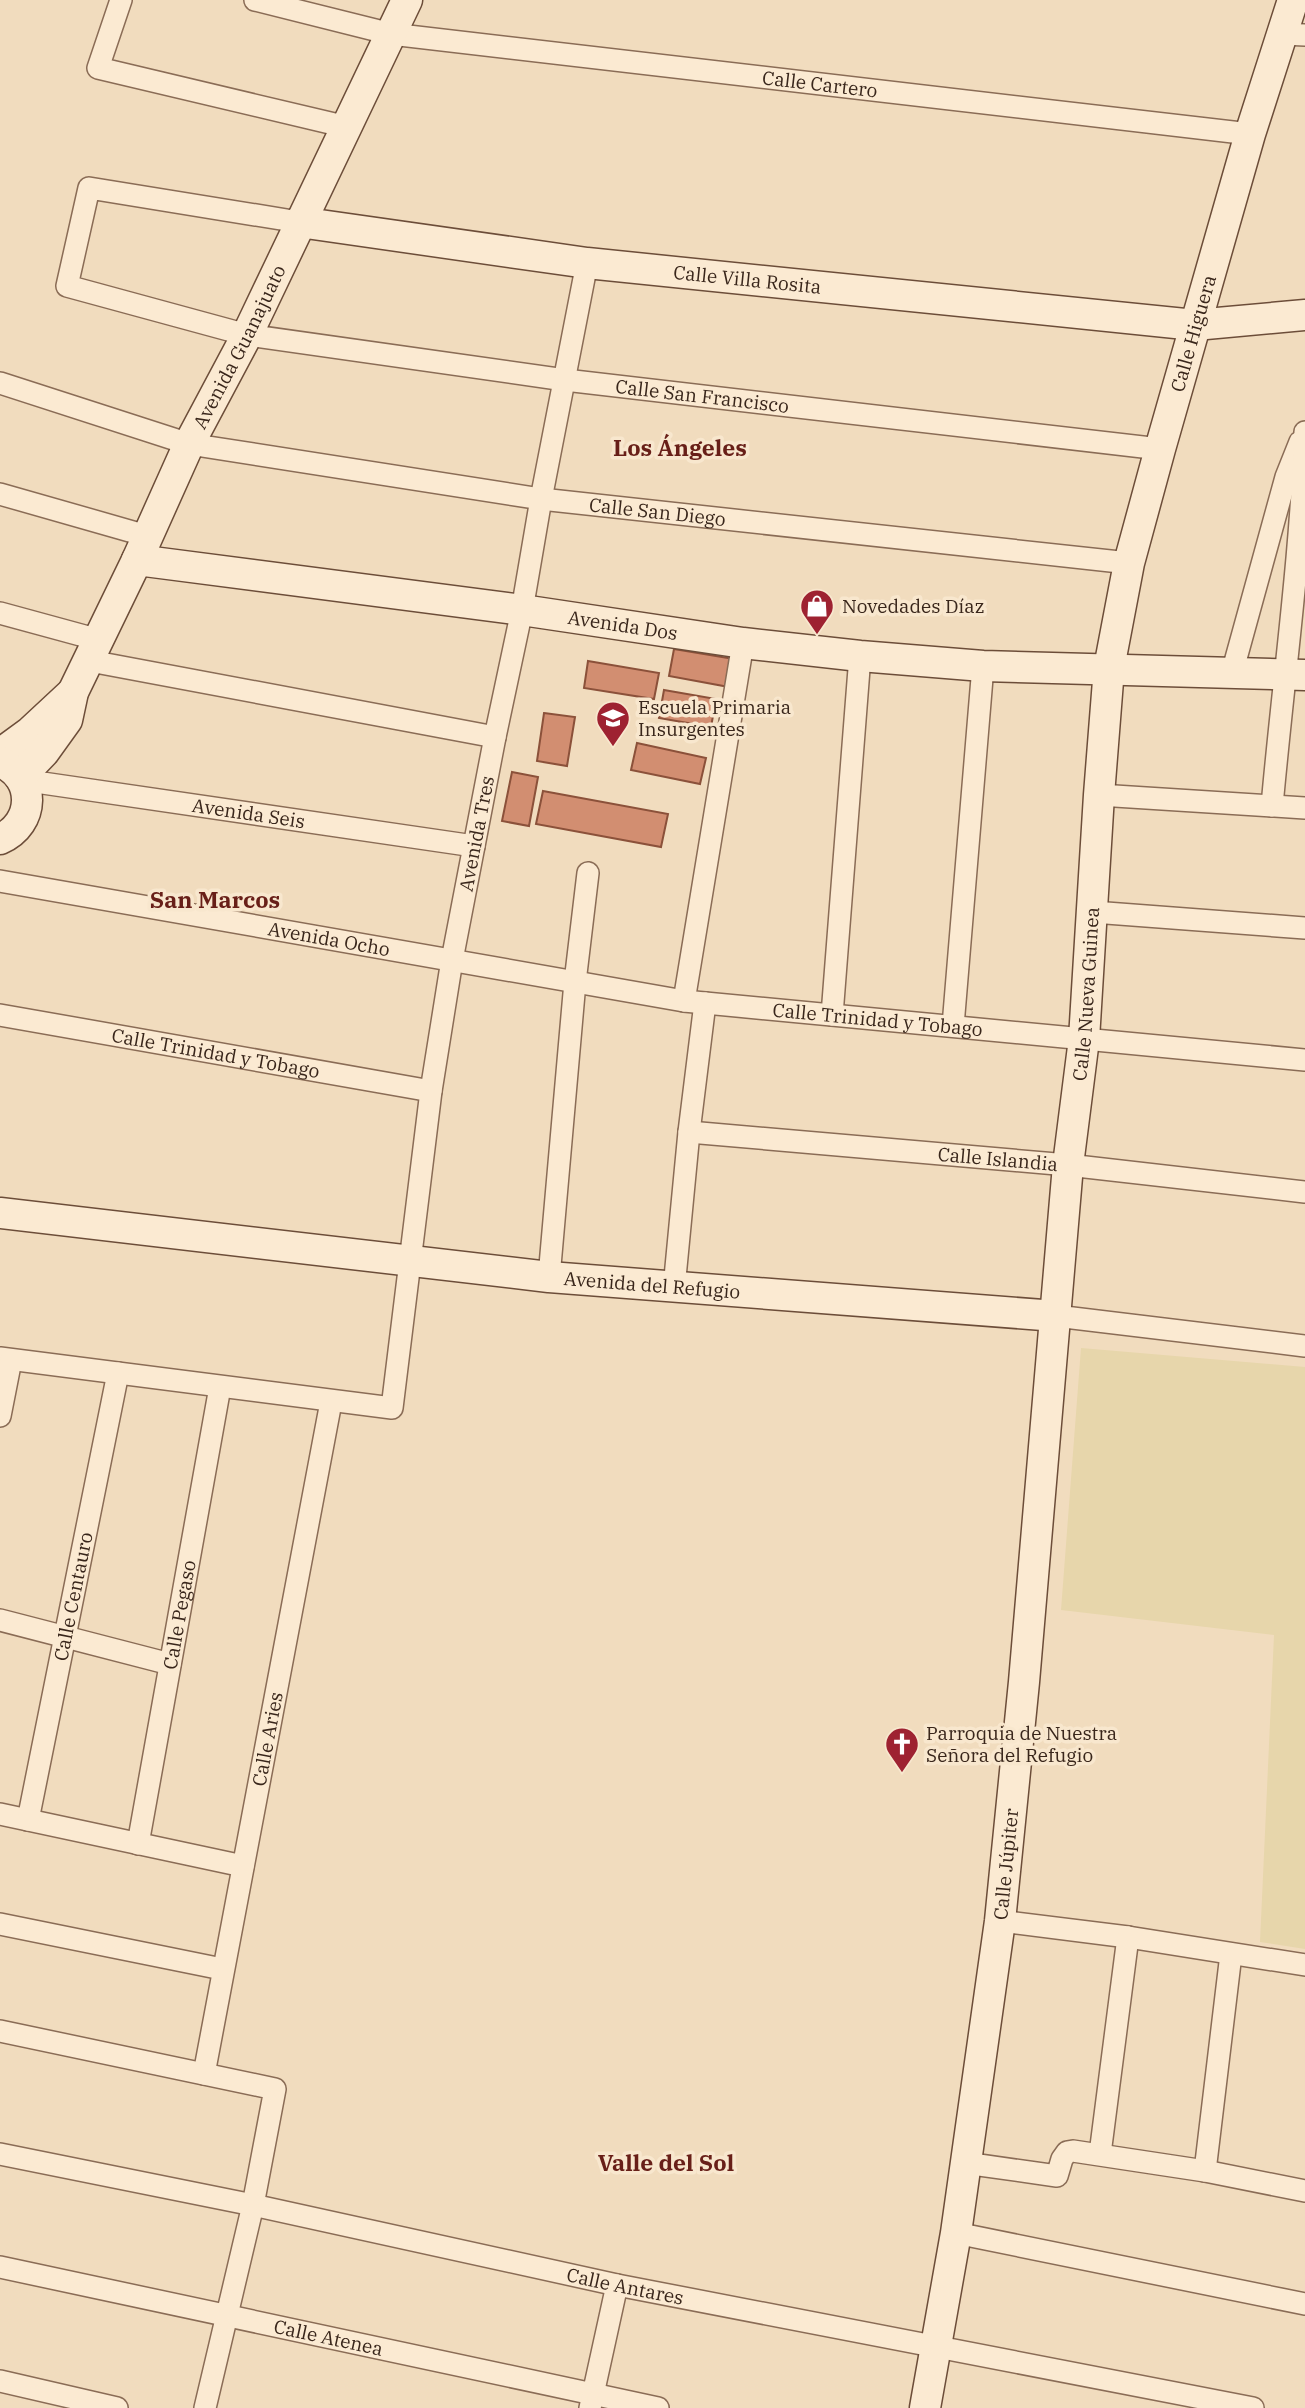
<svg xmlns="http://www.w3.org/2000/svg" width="1305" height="2408" font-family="'IBM Plex Serif',serif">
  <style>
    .farmland { fill: #e7d6ab }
    .building { fill: #d28e71; stroke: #8b513a; stroke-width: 2 }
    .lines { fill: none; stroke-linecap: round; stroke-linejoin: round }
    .street-casing { stroke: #8a6c56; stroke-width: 24 }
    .secondary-casing { stroke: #6c4d39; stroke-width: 33 }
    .street { stroke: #fbead2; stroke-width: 21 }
    .secondary { stroke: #fbead2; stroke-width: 30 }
    .labels { text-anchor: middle; stroke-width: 7; stroke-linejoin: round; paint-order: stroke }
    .street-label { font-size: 19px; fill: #39261b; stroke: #f8e7ce }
    .poi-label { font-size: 19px; fill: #39261b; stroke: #f8e7ce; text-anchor: start }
    .quarter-label { font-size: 23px; font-weight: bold; fill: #681f18; stroke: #f8e7ce }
  </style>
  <rect width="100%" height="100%" fill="#f1dcbe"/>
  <path class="farmland" d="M1081,1348L1305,1367V1949L1260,1942L1274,1635L1061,1610Z"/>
  <g class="building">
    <path d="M674,649L734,659L729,687L669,676Z"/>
    <path d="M588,661L659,673L654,699L584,688Z"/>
    <path d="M664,690L716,699L711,727L659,718Z"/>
    <path d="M544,713L575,717L567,766L537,761Z"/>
    <path d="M637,743L706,758L700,784L631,770Z"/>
    <path d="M512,772L538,777L529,826L502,821Z"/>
    <path d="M543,791L668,814L661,847L536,824Z"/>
  </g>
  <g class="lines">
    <g class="street-casing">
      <g id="street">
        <path d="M121,0L98,68L347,127"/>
        <path id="s1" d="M255,0L391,34L1250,134"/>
        <path d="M1283,34L1305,35"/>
        <path id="s2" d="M299,222L89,188L67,286L247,335L565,380L1160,449"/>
        <path id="s3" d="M0,383L189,444L541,499L1129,563"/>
        <path d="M0,494L147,536"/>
        <path d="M0,613L99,640"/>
        <path d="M90,661L495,737"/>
        <path d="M1232,673L1286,477L1300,442"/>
        <path id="s4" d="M22,780L474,846"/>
        <path d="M1099,795L1305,808"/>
        <path d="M1272,806C1283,682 1301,557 1305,432"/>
        <path id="s5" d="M0,881L684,1001L1305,1060"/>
        <path d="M1093,912L1305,928"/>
        <path d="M684,1001L743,643"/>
        <path id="s6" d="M0,1015L431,1091"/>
        <path d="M832,1015L860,656"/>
        <path d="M953,1026L983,666"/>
        <path id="s7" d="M689,1132L1068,1165L1305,1192"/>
        <path d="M549,1277L575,982L588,873"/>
        <path d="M674,1288L689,1132L705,1003"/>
        <path d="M1056,1316L1305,1346"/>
        <path id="s8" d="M0,1358L392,1408L431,1091L452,960L495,737L522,610L541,499L587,263"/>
        <path d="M0,1416L11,1360"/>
        <path d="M0,1620L170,1664"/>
        <path d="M0,1814L243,1866"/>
        <path id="s9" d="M28,1820L118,1373"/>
        <path id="s10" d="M138,1844L220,1387"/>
        <path d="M1000,1921L1128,1937L1305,1965"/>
        <path d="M0,1924L222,1969"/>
        <path d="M0,2031L275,2089L253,2205L205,2408"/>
        <path id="s11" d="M204,2074L331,1402"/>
        <path id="s12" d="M0,2154L253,2205L617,2285L1253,2408"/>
        <path d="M1100,2154L1128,1937"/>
        <path d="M965,2163L1057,2176L1062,2159L1067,2152L1073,2151L1205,2171L1305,2191"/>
        <path d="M1205,2171L1231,1954"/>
        <path d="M956,2233L1305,2304"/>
        <path id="s13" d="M0,2267L658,2408"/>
        <path d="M0,2381L117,2408"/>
        <path d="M590,2408L617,2285"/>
      </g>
    </g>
    <g class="secondary-casing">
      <g id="secondary">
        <path id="s14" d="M299,222L587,263L1195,325L1305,315"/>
        <path id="s15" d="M137,560L522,610L743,643L860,656L983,666L1305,675"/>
        <path d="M0,754L30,732L73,692"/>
        <path d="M0,762C37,777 35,824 0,839"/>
        <path id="s16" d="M20,777L44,752L67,720L73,692L137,560L189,444L247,335L407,0"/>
        <path id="s17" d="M0,1213L549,1277L1056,1316"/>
        <path id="s18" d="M925,2408L956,2233L1000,1921L1024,1682L1068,1165L1084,1039L1099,795L1109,668L1129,563L1160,449L1250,134L1293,0"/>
      </g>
    </g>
    <use href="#street" class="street"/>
    <use href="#secondary" class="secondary"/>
  </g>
  <defs>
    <g id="shop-pin" transform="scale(1.75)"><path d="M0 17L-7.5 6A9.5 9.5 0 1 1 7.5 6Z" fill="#9e2231" stroke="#f8e7ce"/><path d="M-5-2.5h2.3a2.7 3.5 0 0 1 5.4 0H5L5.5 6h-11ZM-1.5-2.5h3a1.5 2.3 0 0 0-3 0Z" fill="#fff"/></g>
    <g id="school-pin" transform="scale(1.75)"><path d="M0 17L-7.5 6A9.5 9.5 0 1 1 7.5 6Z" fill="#9e2231" stroke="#f8e7ce"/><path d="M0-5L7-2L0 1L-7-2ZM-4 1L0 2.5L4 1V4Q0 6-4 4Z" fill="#fff"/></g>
    <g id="church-pin" transform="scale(1.75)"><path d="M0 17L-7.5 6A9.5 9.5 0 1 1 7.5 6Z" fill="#9e2231" stroke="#f8e7ce"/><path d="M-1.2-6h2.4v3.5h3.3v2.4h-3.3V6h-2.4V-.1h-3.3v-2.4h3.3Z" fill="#fff"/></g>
  </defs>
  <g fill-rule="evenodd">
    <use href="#shop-pin" x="817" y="606"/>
    <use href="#school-pin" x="613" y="718"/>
    <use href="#church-pin" x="902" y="1744"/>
  </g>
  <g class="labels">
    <g class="street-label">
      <text dy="7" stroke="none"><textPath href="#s1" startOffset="572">Calle Cartero</textPath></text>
      <text dy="7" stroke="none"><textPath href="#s14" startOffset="452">Calle Villa Rosita</textPath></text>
      <text dy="7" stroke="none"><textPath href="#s18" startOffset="2096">Calle Higuera</textPath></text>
      <text dy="7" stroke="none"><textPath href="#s16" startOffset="486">Avenida Guanajuato</textPath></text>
      <text dy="7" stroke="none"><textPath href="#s2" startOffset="959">Calle San Francisco</textPath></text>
      <text dy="7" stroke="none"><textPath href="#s3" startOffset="672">Calle San Diego</textPath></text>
      <text dy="7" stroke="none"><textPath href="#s15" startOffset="490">Avenida Dos</textPath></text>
      <text dy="7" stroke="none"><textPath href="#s4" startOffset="229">Avenida Seis</textPath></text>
      <text dy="7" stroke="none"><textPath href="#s8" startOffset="976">Avenida Tres</textPath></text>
      <text dy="7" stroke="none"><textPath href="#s5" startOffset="334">Avenida Ocho</textPath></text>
      <text dy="7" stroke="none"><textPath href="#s18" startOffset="1424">Calle Nueva Guinea</textPath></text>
      <text dy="7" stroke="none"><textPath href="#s5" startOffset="889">Calle Trinidad y Tobago</textPath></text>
      <text dy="7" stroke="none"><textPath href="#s6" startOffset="219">Calle Trinidad y Tobago</textPath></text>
      <text dy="7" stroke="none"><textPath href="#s7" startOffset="310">Calle Islandia</textPath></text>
      <text dy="7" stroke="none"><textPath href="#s17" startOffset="656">Avenida del Refugio</textPath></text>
      <text dy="7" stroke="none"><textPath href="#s9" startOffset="228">Calle Centauro</textPath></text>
      <text dy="7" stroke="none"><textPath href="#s10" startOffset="233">Calle Pegaso</textPath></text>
      <text dy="7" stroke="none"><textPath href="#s11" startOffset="341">Calle Aries</textPath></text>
      <text dy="7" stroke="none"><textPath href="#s18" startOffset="550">Calle Júpiter</textPath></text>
      <text dy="7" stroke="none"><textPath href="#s12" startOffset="639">Calle Antares</textPath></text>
      <text dy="7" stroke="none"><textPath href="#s13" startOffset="336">Calle Atenea</textPath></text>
    </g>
    <g class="poi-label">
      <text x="842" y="613">Novedades Díaz</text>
      <text x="638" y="714">Escuela Primaria<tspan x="638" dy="22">Insurgentes</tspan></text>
      <text x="926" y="1740">Parroquia de Nuestra<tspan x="926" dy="22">Señora del Refugio</tspan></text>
    </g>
    <g class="quarter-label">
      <text x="680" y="456">Los Ángeles</text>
      <text x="215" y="908">San Marcos</text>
      <text x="666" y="2171">Valle del Sol</text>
    </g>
  </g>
</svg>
